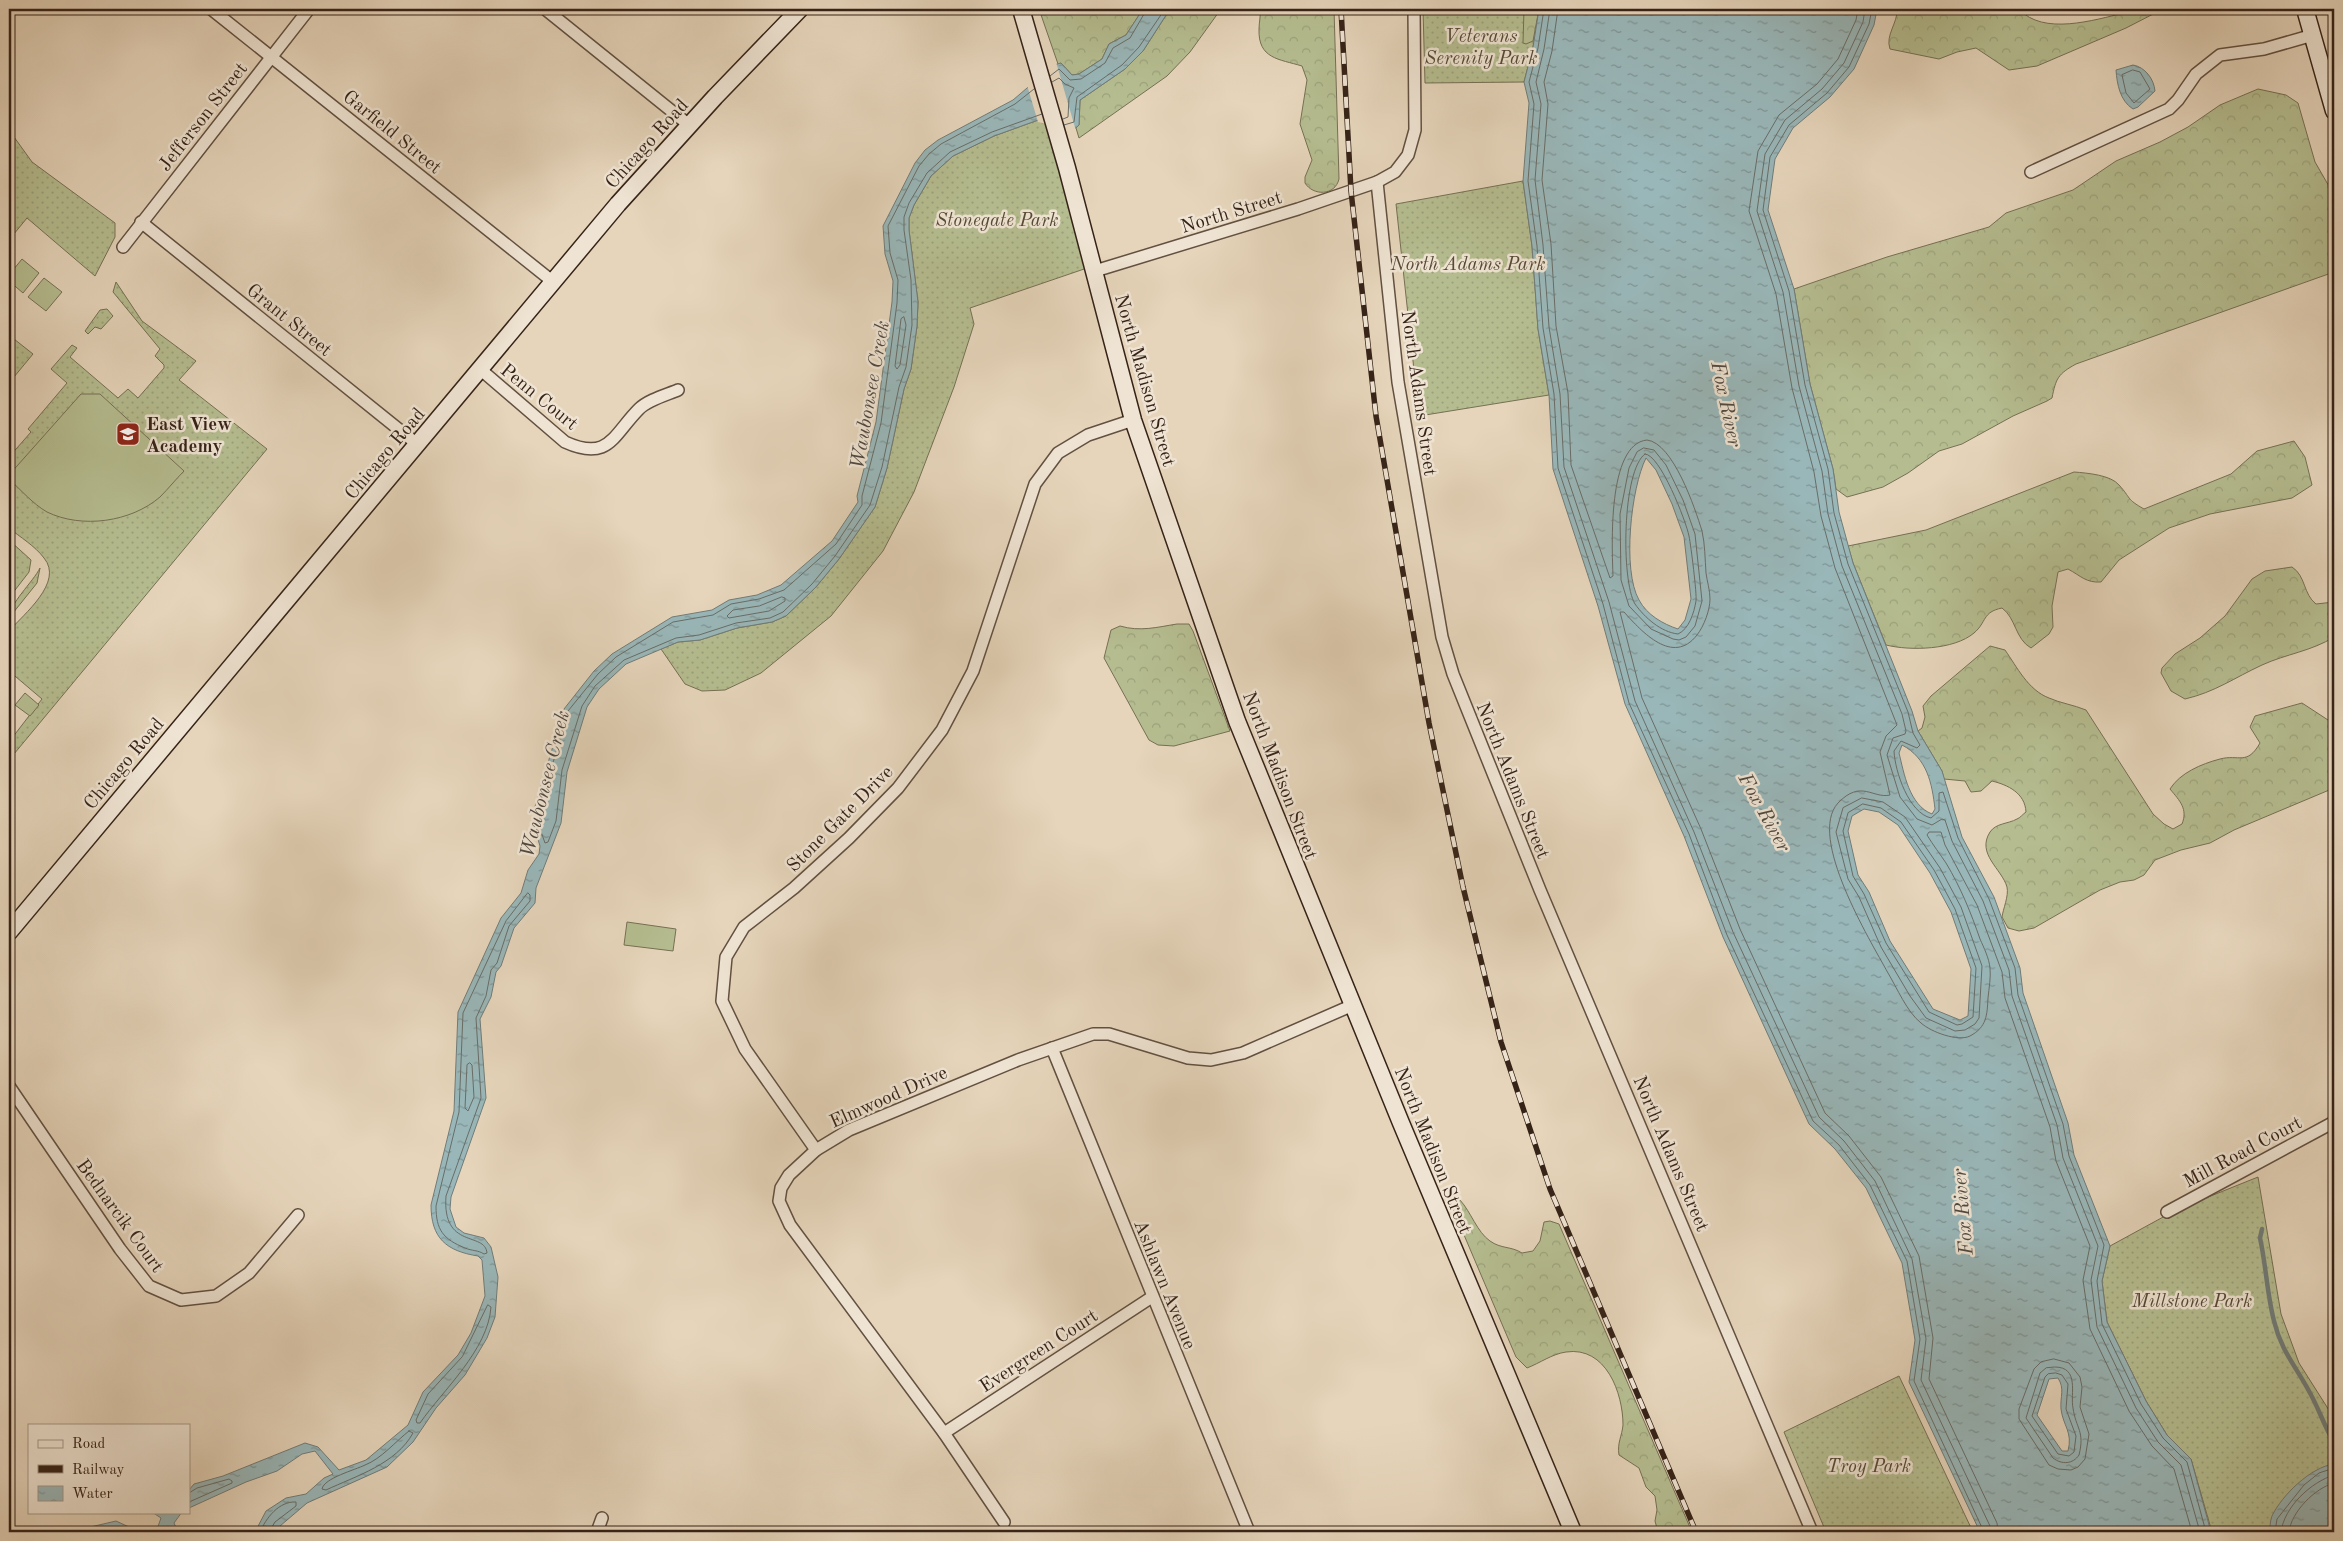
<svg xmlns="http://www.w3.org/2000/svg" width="2343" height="1541" font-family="'Old Standard TT',serif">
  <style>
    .grass { fill: url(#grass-dots); stroke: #767054 }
    .forest { fill: url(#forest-crowns); stroke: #767054 }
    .pitch { fill: #b5bd90; stroke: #767054 }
    .water { fill: url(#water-ripples); stroke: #717c79; fill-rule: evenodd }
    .pier { fill: #e6d5bb }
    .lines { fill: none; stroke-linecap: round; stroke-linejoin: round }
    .shore { stroke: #686d68; stroke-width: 1 }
    .stream { stroke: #717c79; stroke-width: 4.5 }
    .street-casing { stroke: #625041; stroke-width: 14 }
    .secondary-casing { stroke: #362318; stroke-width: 19 }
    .street { stroke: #efe4d3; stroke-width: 11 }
    .secondary { stroke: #efe4d3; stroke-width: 16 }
    .rail-casing { stroke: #362318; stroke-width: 5.5 }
    .rail { stroke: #efe4d3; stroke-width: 4; stroke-dasharray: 11; stroke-linecap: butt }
    .labels { text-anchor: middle; stroke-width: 5; stroke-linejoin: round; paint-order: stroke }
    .park-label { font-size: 19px; font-style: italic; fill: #564a36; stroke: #efe4d3 }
    .street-label { font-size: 19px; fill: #362318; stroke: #efe4d3 }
    .poi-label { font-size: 19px; font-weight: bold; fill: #362318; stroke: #efe4d3; text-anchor: start }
    .water-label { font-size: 20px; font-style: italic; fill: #4f4840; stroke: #efe4d3 }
  </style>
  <defs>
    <pattern id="grass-dots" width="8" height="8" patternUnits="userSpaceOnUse" patternTransform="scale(1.25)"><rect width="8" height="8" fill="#b5bd90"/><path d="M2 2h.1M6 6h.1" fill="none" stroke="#9ca27b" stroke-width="1.8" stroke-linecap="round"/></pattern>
    <pattern id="forest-crowns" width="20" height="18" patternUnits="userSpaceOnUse" patternTransform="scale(1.25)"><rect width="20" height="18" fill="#b5bd90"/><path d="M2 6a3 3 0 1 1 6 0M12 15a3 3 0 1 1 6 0" fill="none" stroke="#9ca27b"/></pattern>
    <pattern id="water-ripples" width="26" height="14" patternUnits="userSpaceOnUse" patternTransform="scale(1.25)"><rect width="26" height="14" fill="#99b7b9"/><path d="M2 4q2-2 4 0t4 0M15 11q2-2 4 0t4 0" fill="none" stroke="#7e9495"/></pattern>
  </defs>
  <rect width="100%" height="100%" fill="#e6d5bb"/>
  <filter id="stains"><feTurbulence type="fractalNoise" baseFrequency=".004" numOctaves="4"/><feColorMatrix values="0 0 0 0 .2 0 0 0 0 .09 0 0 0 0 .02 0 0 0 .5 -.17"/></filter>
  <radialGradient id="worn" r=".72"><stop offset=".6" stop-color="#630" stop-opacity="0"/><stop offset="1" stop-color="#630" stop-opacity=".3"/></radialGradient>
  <g class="grass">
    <path d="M1423,9H1539L1533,47L1524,82L1425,83Z"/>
    <path d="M1041,119L1048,122L1090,267L970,308L974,324L954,387L914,492L883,551L831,616L761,673L725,690L702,691L685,684L661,649L678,642L700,640L737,628L772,622L786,616L816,587L839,559L875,507L887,468L904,389L911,369L917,326L918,302L909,230V218L914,205L931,176L953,156L994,136Z"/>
    <path d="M9,130L32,162L115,223V237L95,276L27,218L9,240Z"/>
    <path d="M1523,181L1532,246L1538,329L1549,395L1419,416L1396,204Z"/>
    <path d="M116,282L142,321L196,361L179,380L267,449L9,760V742L42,699L9,671V631C24,614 64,582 44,558C35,546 20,537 9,528V457L31,432L28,429L67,383L51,369L72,345L77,348L70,357L118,398L128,389L138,398L164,368V365L155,356L160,349L113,292Z"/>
    <path d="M107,309L113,316L101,329L95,327L88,334L85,331L100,310Z"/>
    <path d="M14,339L33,354L9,383V349Z"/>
    <path d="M9,540L31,560L29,572L12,594L9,591Z"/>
    <path d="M40,568L37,583L9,618C9,604 33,582 40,568Z"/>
    <path d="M2258,1177L2281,1314L2299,1363L2334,1418V1532H2212L2191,1459L2167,1435L2146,1401L2107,1322L2102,1281L2110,1246L2176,1210Z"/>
    <path d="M1899,1376L1973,1532H1826L1784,1432Z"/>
  </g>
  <g class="forest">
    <path d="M1039,9H1143L1126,35L1109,44L1102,59L1079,74L1072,75L1061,63L1058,64Z"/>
    <path d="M1170,9H1221L1190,52L1167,76L1079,138L1076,128L1079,125L1080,100L1125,69L1143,51Z"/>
    <path d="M1260,9H1334L1339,179C1335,196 1313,196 1305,183V177L1312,160L1300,124L1307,80L1302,66C1279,59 1258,59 1259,29C1259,22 1261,16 1260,9Z"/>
    <path d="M1524,9H1539L1533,41L1526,44L1523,43Z"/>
    <path d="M1897,9H2019C2043,36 2094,20 2124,13L2133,9H2163L2126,28L2037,66L2009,70L1976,48L1957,52L1939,59L1890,49C1885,35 1898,23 1897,9Z"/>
    <path d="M2258,89L2286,95L2298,103L2315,162L2330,188L2334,202V272L2076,364C2058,374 2056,378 2052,398L2047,401L2013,416L1962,444L1939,451L1908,473L1883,487L1847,497L1836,489L1833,469L1810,384L1794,289L1887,257L1989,227L2006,213L2073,190L2116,161L2160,142L2188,127L2220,105Z"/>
    <path d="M2294,441L2305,457L2312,485L2292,498L2210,514L2169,528L2119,560L2101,582C2086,583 2081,576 2068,569L2058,572L2052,606L2053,627L2049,634L2031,648C2015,639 2016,618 2002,608C1982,612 1987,622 1974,633C1954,650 1910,651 1886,645L1853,563L1848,546L1926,530L2074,472C2087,473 2111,475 2119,485C2131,498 2126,499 2144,509L2231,474L2257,451Z"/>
    <path d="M2292,567C2306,576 2303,594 2316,604L2334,602V637C2312,651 2286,654 2262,665C2234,678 2215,692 2185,699L2171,691L2161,673L2162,668L2175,654L2200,638L2225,616L2252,579L2265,571Z"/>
    <path d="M1177,624H1189L1193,631L1230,731L1174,746L1158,745L1149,740L1104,658L1111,630L1120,626C1140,632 1158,627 1177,624Z"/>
    <path d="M1990,646L2005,650C2017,667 2028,690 2049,698C2060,703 2074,705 2086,710L2153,814L2164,824L2173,829L2182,824C2188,809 2180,801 2170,789C2180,773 2201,764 2220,759C2239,754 2247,766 2260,743L2250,727L2255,716L2302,703L2328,720L2334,717V788L2234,830L2210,843L2181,850L2155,860L2144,875L2134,880L2120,882L2100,890L2034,928L2019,931L2008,928L2002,917C2003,909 2009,896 2007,887C2002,869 1976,854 1990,832C1996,823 2008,824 2017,819C2020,818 2023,814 2026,812C2025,793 2008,785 1992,781L1981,791L1971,792L1965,781L1944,779L1942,771L1918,731L1922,728L1925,717L1923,706L1931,696Z"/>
    <path d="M1456,1200H1460C1471,1212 1477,1232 1490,1241C1501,1249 1511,1246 1522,1253L1533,1251L1540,1241L1544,1222L1550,1221L1559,1224L1692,1532H1658L1655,1521L1657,1510L1655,1496L1646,1487L1639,1468L1619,1455C1617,1443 1622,1436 1623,1425C1623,1393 1606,1346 1566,1352C1552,1354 1540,1363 1527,1368L1516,1357L1450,1202Z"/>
  </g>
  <g class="pitch">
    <path d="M22,259L39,273L23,293L9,281V275Z"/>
    <path d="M44,278L62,292L46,311L28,297Z"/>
    <path d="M81,394H100L184,471C176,479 168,489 160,497C131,522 82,529 47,512C33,504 21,490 9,479V475Z"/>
    <path d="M25,693L39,705L30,716L15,705Z"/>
    <path d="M627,922L676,929L673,951L624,945Z"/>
  </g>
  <g class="water">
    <path d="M1143,9H1170L1143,51L1125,69L1080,100L1079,125L1076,128L1060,131L1041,119L994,136L953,156L931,176L914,205L909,218V230L918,302L917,326L911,369L904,389L887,468L875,507L839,559L816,587L786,616L772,622L737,628L700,640L678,642L626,664L599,689L587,707L567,772L561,823L536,888L535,903L514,928L501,966L496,972L491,997L480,1019L486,1098L451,1197L450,1209L456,1227L464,1233L484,1238L491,1247L498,1277L495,1317L487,1338L465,1375L436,1408L413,1442L387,1467L307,1503L273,1532H255L266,1511L286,1498L306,1494L324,1478L333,1474L315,1451L302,1454L277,1471L246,1482L189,1508V1490L194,1484L223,1476L305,1443L318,1447L339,1470L366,1460L408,1425L423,1392L458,1355L471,1333L485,1296L482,1260L478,1256C446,1251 431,1238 431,1205L454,1111L458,1012L501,918L521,893L528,870L539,854L540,846L533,823L534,810L564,709L594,671L612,654L672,617L712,610L729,600L757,595L781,585L832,541L858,502L857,496L876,422L892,302L893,281L885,254L883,226L915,163L925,150L938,140L1013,100L1054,65L1061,63L1072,75L1079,74L1102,59L1109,44L1126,35Z"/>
    <path d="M1539,9H1877L1874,25L1854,69L1830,97L1793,128L1775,159L1768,210L1794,289L1810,384L1833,469L1839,512L1853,563L1912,711L1918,731L1942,771L1962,837L1994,897L2020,968L2023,993L2068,1123L2074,1155L2110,1246L2102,1281L2107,1322L2146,1401L2167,1435L2191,1459L2211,1532H1980L1909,1382L1915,1340L1902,1263L1866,1188L1835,1149L1809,1124L1723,937L1684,836L1625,704L1598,606L1553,469L1549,395L1538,329L1532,246L1523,181L1529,103L1524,82L1533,47ZM1646,458L1656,470L1672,504L1684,537L1691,599L1685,620L1678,629C1663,624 1647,615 1639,600C1622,570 1631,488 1646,458ZM1902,745C1927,758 1932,783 1935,809L1932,814C1909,805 1904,773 1899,753ZM1864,809L1879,812L1898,825L1930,873L1951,912L1971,969L1968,1016L1960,1020L1933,1009L1890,941L1869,892L1858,875L1848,831L1852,816ZM2058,1378C2065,1389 2060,1396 2061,1409C2063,1426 2073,1432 2068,1451H2062L2037,1415L2049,1379Z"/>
    <path d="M2133,65C2145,67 2154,79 2155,91L2138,107L2133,109C2120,101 2117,84 2116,70Z"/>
    <path d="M2334,1464V1532H2270C2270,1527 2270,1521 2272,1516C2282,1495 2311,1467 2334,1464Z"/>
    <path d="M152,1512H182L174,1523L178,1532H156L161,1518Z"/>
    <path d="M116,1521L140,1532H69Z"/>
  </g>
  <path class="pier" d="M1056,62L1076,131L1059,134L1047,124L1038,122L1027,85Z"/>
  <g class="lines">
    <g class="shore">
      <path d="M1544,9L1538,48L1529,82L1534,104L1528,181L1537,246L1543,328L1554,394L1558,468L1603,604L1629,703L1689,834L1727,935L1813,1121L1839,1145L1870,1185L1907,1261L1920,1339L1914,1381L1984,1532"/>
      <path d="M1550,9L1544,49L1536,82L1541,104L1535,180L1543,245L1549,327L1560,394L1564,467L1609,602L1635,701L1694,832L1733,932L1819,1117L1844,1141L1875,1181L1912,1259L1926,1339L1921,1380L1990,1526L1991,1532"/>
      <path d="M1558,9L1552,51L1544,82L1548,104L1542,180L1551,244L1556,326L1568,393L1571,465L1610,578L1613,576C1612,547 1607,444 1647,440C1673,443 1695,508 1702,531C1705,544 1705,559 1706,573C1707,581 1710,590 1710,599C1710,610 1704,626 1697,635C1673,666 1642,632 1624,612H1620L1642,698L1701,829L1740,929L1825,1113L1849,1136L1881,1177L1919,1256L1933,1338L1929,1379L1997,1523L1998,1532"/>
      <path d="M1858,9L1856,20L1838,59L1817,84L1779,115L1758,151L1749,211L1776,294L1792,388L1814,472L1821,516L1835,568L1897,725L1886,736L1880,752L1890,795C1873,799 1861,779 1838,803C1807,837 1870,940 1888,973C1897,988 1907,1012 1921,1023C1931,1032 1958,1042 1970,1036C1987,1027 1987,1015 1988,998C1989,988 1991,977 1990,968C1989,958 1984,948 1980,939C1971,913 1961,888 1946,863C1940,854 1933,845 1927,835L1929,832H1941L1945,845L1977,905L2002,972L2005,998L2050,1127L2056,1161L2090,1246L2083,1280L2090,1329L2129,1411L2152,1446L2174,1469L2192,1532"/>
      <path d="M1865,9L1863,22L1844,63L1822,89L1785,120L1765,154L1757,211L1783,292L1799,386L1822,471L1828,514L1842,566L1902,714L1906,731L1905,734L1893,738L1887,755L1900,797L1917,819L1932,825L1942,819L1945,820L1952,841L1983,901L2009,970L2012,996L2057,1125L2063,1158L2098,1246L2091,1280L2097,1327L2136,1408L2158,1442L2181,1465L2200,1532"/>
      <path d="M1872,9L1869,24L1849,67L1827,93L1789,125L1770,157L1763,210L1789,291L1805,385L1828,469L1834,513L1848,564L1908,712L1913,733L1920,745L1917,748L1901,741L1894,751C1895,772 1909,813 1931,818L1939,811V793L1943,792L1958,838L1989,899L2015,968L2018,995L2063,1124L2069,1156L2104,1245L2097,1281L2102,1324L2141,1404L2163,1438L2187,1462L2206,1532"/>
      <path d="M2133,70L2140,72L2150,89L2134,103L2126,93L2122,75Z"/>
      <path d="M1050,76L1059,69L1070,80L1081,79L1105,63L1113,48L1130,38L1147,9"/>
      <path d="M1052,82L1059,78L1065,84L1074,88L1069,98L1068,117L1063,119"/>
      <path d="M1034,89L1015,104L941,144L929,154L919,166L888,226L890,253L898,280L897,303L881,423L862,496V505L836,544L784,590L759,599L731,604L713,615L673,622L616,657L598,674L568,711L539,811L538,823L545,843L548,842L556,821L562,770L582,706L595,686L624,660L676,638L699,635L736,623L770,618L783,612L812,584L835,556L870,505L882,467L899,387L906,367L912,325L911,280L904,230V217L909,203L927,173L950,152L992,132L1042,114"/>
      <path d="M1064,125L1074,122L1077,97L1122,65L1139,47L1165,9"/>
      <path d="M904,317L906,325L900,365L897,369L895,366L901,319Z"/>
      <path d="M1644,448L1654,450L1666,465L1683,500L1695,534L1702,601L1695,626L1686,637L1679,640L1673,639L1651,629L1629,606L1621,580L1620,514L1629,468L1637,452Z"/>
      <path d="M1645,454C1660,454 1686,521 1689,536C1691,546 1697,594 1696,601C1694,613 1689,629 1678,634C1661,632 1645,618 1635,604C1621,581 1622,470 1645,454Z"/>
      <path d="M782,597L785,598V601L769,611L729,618L727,616L733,610L759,606Z"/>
      <path d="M1862,798L1883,802L1905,817L1940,868L1961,907L1982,966L1979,1018L1975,1024L1965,1030L1955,1031L1926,1018L1910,996L1881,947L1859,897L1848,879L1836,832L1843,808Z"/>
      <path d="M1863,804L1881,808L1901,822L1934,870L1955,909L1976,968L1973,1017L1962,1024L1957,1025L1929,1012L1886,943L1864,894L1853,876L1843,831L1848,813Z"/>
      <path d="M528,893L530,895V901L509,926L497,963L491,970L486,996L476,1018L481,1098L446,1196C442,1250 485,1231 487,1253L484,1254C478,1250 472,1251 465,1248C443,1239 436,1230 436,1206L459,1112L463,1013L506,921Z"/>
      <path d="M470,1063L472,1065L474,1097L468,1111L465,1108L467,1065Z"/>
      <path d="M488,1305L491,1307C488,1350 443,1390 420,1423H417L416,1420L428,1394L462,1357Z"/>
      <path d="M2054,1359L2069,1363L2080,1377L2082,1387L2080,1407L2089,1434L2085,1459L2078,1467L2071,1470L2058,1469L2049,1465L2019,1419V1409L2034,1369L2041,1362Z"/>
      <path d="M2055,1367C2080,1367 2070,1394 2073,1408C2076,1429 2085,1431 2079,1455C2073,1464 2062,1465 2053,1458L2026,1418L2040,1373L2046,1368Z"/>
      <path d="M2056,1373L2062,1375L2068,1384L2066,1409L2076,1436L2074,1452L2069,1456L2058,1454L2032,1416L2045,1377L2048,1374Z"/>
      <path d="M409,1431L413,1433C396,1464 356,1476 326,1490L322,1489C324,1478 355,1470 365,1465C381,1459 396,1441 409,1431Z"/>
      <path d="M189,1493L197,1488L229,1479L232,1481V1483L189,1502"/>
      <path d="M260,1532C266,1518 279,1501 296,1502V1506L275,1522L269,1532"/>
      <path d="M2275,1532L2277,1519L2304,1485L2319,1473L2334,1468"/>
      <path d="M2281,1532C2284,1507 2311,1482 2334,1475"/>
      <path d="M2289,1532C2291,1512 2315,1488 2334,1483"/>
    </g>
    <path class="stream" d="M2262,1229L2260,1238C2266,1265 2267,1294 2274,1321C2281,1351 2297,1368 2310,1393C2319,1409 2324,1426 2334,1442"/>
    <g class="street-casing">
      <g id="street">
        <path d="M211,9L552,281"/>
        <path d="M545,9L689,125"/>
        <path d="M2031,172L2169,109L2178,100L2196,74L2220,55L2264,49L2313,35"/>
        <path d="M1377,182L1398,382L1442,637L1453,674L1540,890L1812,1532"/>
        <path d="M141,222L417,444"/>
        <path d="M123,247L309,9"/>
        <path d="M1095,271L1298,209L1377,182L1395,172L1408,155L1415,130L1414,9"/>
        <path d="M480,369L565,442C609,462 613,435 639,409C648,400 666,395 678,390"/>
        <path d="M1052,1048L1249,1532"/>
        <path d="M9,1086L120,1249L149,1286L181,1300L216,1296L249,1273L298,1215"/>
        <path d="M816,1150L745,1049L722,1001L726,957L744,927L794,888L849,838L898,788L942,730L973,671L1035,484L1058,453L1088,435L1133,420"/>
        <path d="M2167,1212L2334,1122"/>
        <path d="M944,1433L1152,1297"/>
        <path d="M1004,1522L944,1433L790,1225L779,1201L781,1188L789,1175L816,1150L849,1130L1018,1060L1093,1034H1109L1188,1058L1211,1060L1243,1053L1353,1005"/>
        <path d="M597,1532L602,1518"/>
      </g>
    </g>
    <g class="secondary-casing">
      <g id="secondary">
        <path d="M1021,9L1067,168L1133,420L1237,721L1401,1123L1573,1532"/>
        <path d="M2305,9L2334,111"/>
        <path d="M9,932L618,204L715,97L800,9"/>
      </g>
    </g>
    <use href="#street" class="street"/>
    <use href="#secondary" class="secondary"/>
    <g class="rail-casing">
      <path id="rail" d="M1341,9L1351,191L1376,416L1429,723L1463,887L1501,1042L1550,1189L1696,1532"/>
    </g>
    <use href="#rail" class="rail"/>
  </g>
  <defs>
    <g id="school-square" transform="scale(1.25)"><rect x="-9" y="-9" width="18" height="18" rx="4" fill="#8f2418" stroke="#efe4d3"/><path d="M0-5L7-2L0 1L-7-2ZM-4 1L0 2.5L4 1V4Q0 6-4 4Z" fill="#fff"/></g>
  </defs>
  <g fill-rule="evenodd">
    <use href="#school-square" x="128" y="434"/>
  </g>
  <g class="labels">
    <g class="park-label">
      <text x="1481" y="42">Veterans<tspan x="1481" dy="22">Serenity Park</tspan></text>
      <text x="997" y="226">Stonegate Park</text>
      <text x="1468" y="270">North Adams Park</text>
      <text x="2192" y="1307">Millstone Park</text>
      <text x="1869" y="1472">Troy Park</text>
    </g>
    <g class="street-label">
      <text transform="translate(202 116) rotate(-52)" y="7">Jefferson Street</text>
      <text transform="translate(393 131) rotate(39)" y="7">Garfield Street</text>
      <text transform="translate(646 143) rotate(-48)" y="7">Chicago Road</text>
      <text transform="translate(1231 211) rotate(-17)" y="7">North Street</text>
      <text transform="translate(290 319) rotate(39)" y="7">Grant Street</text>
      <text transform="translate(1146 380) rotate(74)" y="7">North Madison Street</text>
      <text transform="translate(1420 393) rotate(82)" y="7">North Adams Street</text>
      <text transform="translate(540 396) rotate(39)" y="7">Penn Court</text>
      <text transform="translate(384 453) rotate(-50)" y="7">Chicago Road</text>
      <text transform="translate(123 763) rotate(-50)" y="7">Chicago Road</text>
      <text transform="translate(1281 775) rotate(69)" y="7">North Madison Street</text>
      <text transform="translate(1514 780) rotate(68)" y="7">North Adams Street</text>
      <text transform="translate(839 818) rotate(-45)" y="7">Stone Gate Drive</text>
      <text transform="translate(888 1096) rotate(-24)" y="7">Elmwood Drive</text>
      <text transform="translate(1434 1150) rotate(68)" y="7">North Madison Street</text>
      <text transform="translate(2242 1151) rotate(-28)" y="7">Mill Road Court</text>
      <text transform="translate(1672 1153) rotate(67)" y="7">North Adams Street</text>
      <text transform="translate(121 1215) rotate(54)" y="7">Bednarcik Court</text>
      <text transform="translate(1166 1284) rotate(68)" y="7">Ashlawn Avenue</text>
      <text transform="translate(1038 1350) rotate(-33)" y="7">Evergreen Court</text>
    </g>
    <g class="poi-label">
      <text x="146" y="430">East View<tspan x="146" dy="22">Academy</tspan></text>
    </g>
    <g class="water-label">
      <text transform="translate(869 395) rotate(-80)" y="7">Waubonsee Creek</text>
      <text transform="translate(1727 404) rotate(78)" y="7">Fox River</text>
      <text transform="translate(544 784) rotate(-76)" y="7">Waubonsee Creek</text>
      <text transform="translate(1765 812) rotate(61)" y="7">Fox River</text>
      <text transform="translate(1962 1212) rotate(-95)" y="7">Fox River</text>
    </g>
  </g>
  <rect width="2343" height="1541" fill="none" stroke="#e6d5bb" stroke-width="30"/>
  <rect x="10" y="10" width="2323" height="1521" fill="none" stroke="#362318" stroke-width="2.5"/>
  <rect x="15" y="15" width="2313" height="1511" fill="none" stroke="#362318"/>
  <rect x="28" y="1424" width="162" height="90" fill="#efe4d3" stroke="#a59788"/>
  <rect x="38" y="1440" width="25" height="8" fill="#efe4d3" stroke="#a59788"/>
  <text x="72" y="1448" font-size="15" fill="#362318">Road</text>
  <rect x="38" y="1465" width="25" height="8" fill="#362318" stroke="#a59788"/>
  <text x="72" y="1474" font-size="15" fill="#362318">Railway</text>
  <rect x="38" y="1486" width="25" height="15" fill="url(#water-ripples)" stroke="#a59788"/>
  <text x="72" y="1498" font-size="15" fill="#362318">Water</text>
  <rect width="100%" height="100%" filter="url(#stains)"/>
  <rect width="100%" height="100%" fill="url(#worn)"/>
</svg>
